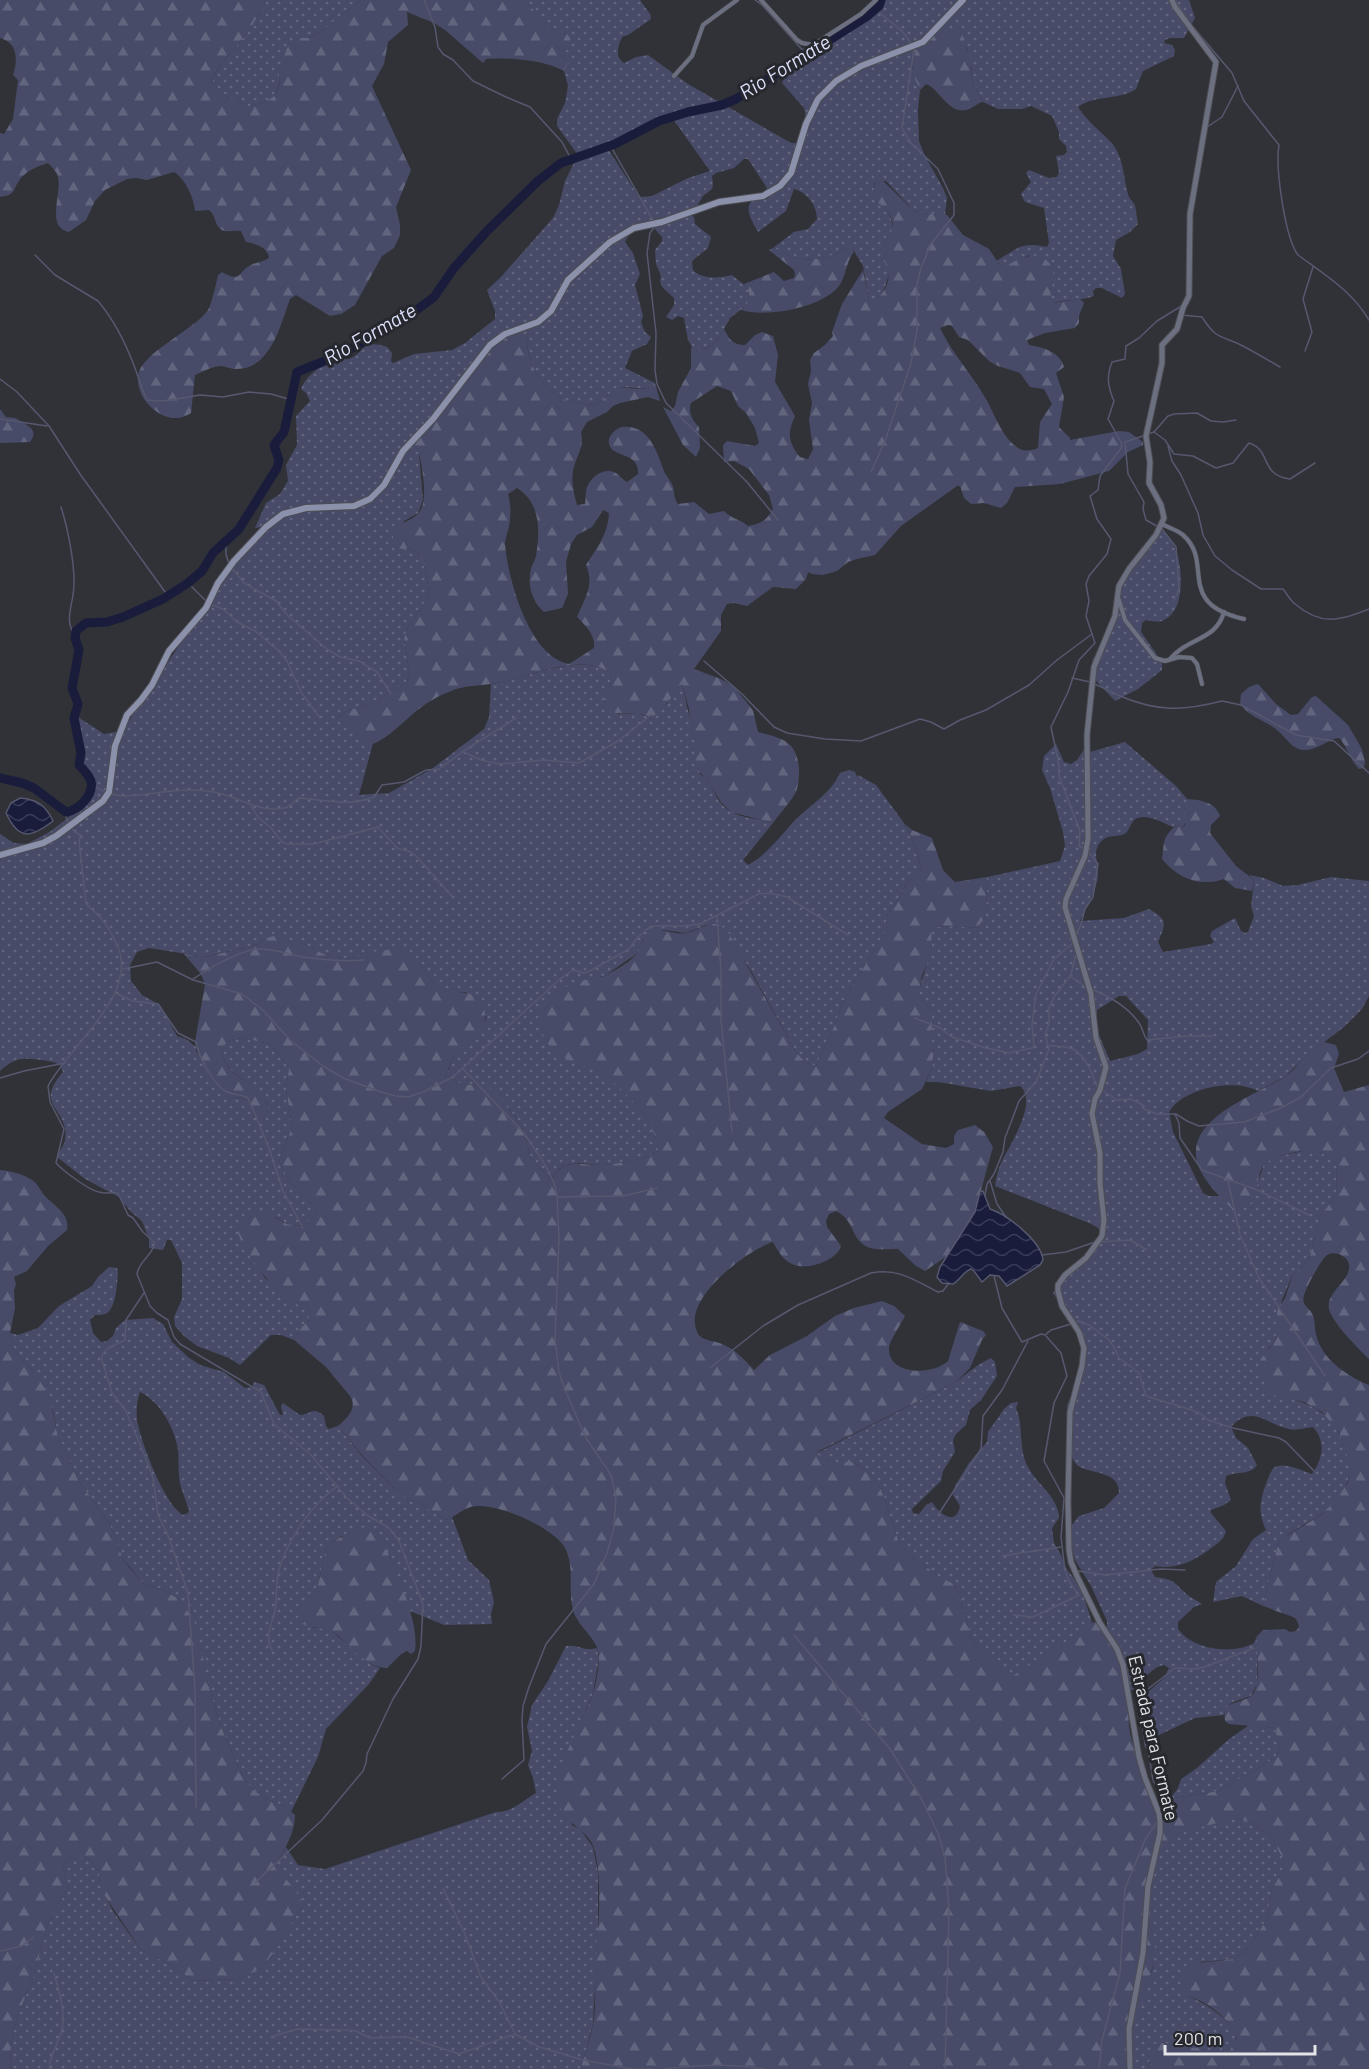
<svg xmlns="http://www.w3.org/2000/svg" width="1369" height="2069" font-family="Barlow,sans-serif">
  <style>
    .grass { fill: url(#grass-dots); fill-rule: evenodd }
    .forest { fill: url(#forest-firs); fill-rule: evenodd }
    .water { fill: url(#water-waves); stroke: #56586f; stroke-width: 1.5 }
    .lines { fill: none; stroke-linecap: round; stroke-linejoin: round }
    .stream { stroke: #56586f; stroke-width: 1.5 }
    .river { stroke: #191c3b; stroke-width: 9 }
    .minor-casing { stroke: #4d4e54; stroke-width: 5 }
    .tertiary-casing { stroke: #4d4e54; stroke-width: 7 }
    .secondary-casing { stroke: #4d4e54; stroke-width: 8 }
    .minor { stroke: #6c6f80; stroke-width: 4 }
    .tertiary { stroke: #6c6f80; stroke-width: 5 }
    .secondary { stroke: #8c91ab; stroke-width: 6 }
    .labels { text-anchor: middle; stroke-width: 6; stroke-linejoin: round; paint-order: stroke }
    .street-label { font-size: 18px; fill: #e3e4e8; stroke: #27282e }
    .water-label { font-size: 20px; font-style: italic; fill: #dde2fc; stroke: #27282e }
  </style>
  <defs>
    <pattern id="grass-dots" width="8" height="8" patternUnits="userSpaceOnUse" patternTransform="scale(1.5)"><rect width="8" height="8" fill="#474b67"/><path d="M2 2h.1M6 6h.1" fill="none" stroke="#61657d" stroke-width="1.8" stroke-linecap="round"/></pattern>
    <pattern id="forest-firs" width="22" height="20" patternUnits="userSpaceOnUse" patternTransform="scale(1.5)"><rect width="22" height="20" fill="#474b67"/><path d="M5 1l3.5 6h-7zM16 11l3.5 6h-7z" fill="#61657d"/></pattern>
    <pattern id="water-waves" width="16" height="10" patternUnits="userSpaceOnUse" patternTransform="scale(1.5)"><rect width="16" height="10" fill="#191c3b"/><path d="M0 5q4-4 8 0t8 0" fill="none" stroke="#3a3d57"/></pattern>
  </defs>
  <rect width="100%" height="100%" fill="#313238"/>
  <g class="grass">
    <path d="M267,0H361L319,33L309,38H295L279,71L280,82L274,96L267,101L248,107C234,100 217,94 212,78L220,66L250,29Z"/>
    <path d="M525,0H640L650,14L651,19L628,35L622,37C618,47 614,55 624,63L636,57L648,55L688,84L791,143H796C801,132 808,120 804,108L782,83L784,79C791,68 806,62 803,48C823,50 860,14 876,0H1189L1195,18L1184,38H1170L1165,40L1164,43L1172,45L1175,50L1174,56L1143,71L1136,89C1118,101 1096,94 1078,107C1087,121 1099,130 1110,141C1124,156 1123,176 1128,194C1129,199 1133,201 1135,206C1136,211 1137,219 1138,224L1130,232L1116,240L1113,256L1121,269L1125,294L1122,298L1102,288H1096L1093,291L1094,296C1081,301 1067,299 1053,303L1049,297L1051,293L1029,255L1005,268L996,261C1018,249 1020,241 1047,247L1049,243L1044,208L1025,202L1021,194L1031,182L1026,173L1029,170L1049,178L1057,177L1059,172L1056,156L1064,155L1067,152L1066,146L1059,139V132L1052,116L1031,106L1022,109H998L983,102L971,78L972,67L966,46L918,48L912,68L920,90L918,110L919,141L925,156L943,188L947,198L945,214H928L914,211L886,181L874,182L877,202C888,208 892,217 893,229L886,239C888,270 895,283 870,306L863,266L853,249L849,248C832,257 809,264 790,256C784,254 779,250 773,248L794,232L808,229L817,219C817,206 807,192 794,189L786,211L758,232C754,224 743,209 752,201C758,196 763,195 767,188L748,159H744L734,168L716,173L712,176L713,185L712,189L703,196L696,208L689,214L694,217L695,224L711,237L708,248L692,261L693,270C702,280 720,278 732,275L748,288L749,300L747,305L730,318L721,335L713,344L701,351L694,350L688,340L684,318L678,316L672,320L666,317L674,305V298C668,291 657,287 661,276L656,264L655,250L662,241V237L654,228C644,227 629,231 625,242L633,253L640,274L635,285L643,316L641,322L645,332L651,337L647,344L632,351L625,368L655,383C646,394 631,385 620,388C609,391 605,400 597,403C591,406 584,404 578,403C544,398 528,367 526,335L410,444L417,447L419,453L423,500L418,513L404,521L401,549L411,548L418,554L424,564L429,591L426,600L407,629L404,639L410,677L405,683L382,697L367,705L349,710L337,718L366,745L373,743L359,795L389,793L433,768L484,729L489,717L491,684C524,680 582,650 611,674L610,691L605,695V702L619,714L638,713L650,718L667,704L672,693L682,683L694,738L698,746L700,774C710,780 713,792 720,802C733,819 754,817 773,823L743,860L748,865C765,856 776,841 789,827C805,807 829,797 840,773L849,770L855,772L857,777L858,775L876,785L904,823L914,843L922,872L915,875L906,884L900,897L891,908L887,916L886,931L842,1003L836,1022L816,1066L806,1063L796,1052L750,969L724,929L719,925H706L686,933L663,930L643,939L639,952L606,975L596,978L566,1058C578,1062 594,1068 605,1075C626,1091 658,1124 658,1151C647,1159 617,1164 602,1165C582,1165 564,1156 551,1180L531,1158L522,1126L509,1109L478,1085L461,1084L445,1076C451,1068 452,1057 458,1049C462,1044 465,1045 470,1042C477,1038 485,1025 486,1017L466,992L455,993L439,991L419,963L382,952L362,953L349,959L326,955L299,942L263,939L259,944L205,957L149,948L137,952L130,965L131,981L142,995L160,1005L177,1036L186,1039L196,1047V1051L232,1097L244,1098L251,1107L255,1117L268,1107C257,1074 224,1084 222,1047L230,1040L243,1038L270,1044L289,1068L286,1089L292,1127L279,1161L290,1182L314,1206L317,1212L305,1225H289L276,1217L247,1249L265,1278L307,1311L310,1319L298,1331L294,1340L281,1335H271L240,1365L229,1358L197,1346L184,1336L175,1326L174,1317L182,1299V1263L171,1240H167L163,1250L149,1248V1239L142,1221L131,1212L119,1197L85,1179L57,1157C59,1151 64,1146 65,1140C70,1107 32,1107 63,1072L60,1065C53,1061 48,1061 41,1060C21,1058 16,1057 0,1071V834L14,843L27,844L51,831L88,802L92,794V778L79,758L72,723L78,717L104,734L122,731L228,572L262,527L255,528L266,503L280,494L288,481L286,465L297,445L296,416L310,401L306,393L301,389C305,377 324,362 336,359C341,357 345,360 349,359C365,353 361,338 387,347L392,353L391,361L393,363L414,354L452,350L465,343L495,319V311L487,290L501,277L553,218L559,205L565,181L578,155L557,126V119L565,103L568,86L564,71L568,63L564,56L567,34C548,31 536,14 525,0ZM673,119L710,171L688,178L652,196L639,197L608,149Z"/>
    <path d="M1161,529C1167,535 1171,541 1175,548C1183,566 1186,611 1164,620C1159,623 1152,621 1146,620L1142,623L1141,632L1162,662V670L1138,689L1115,701L1097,682L1093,674L1092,661L1111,624L1119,580L1134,558Z"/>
    <path d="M1125,742L1176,786L1188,800L1184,805L1186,821L1182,828L1176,825L1173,827C1163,823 1143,811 1133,821C1130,825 1129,830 1126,833C1119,838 1110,834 1104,839C1091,848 1098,861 1098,873C1098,888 1086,908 1080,921L1124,918L1149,909C1168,920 1166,923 1158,942L1163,952L1211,944L1214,942L1210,936L1212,931L1235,918L1241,931L1245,933L1248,932L1254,916L1251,906L1254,880L1249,875L1264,878L1283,886L1298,885L1331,877L1369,881V996L1362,1009L1344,1027L1306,1056L1286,1076L1258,1091C1234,1078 1183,1088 1169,1112L1173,1132L1203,1193L1209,1196H1220L1231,1208L1259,1179L1264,1164L1274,1157L1309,1150L1318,1151L1330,1158L1337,1166L1336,1192L1332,1201L1320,1216L1310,1256L1303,1266L1293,1274L1282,1300L1275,1330L1277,1336L1273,1344L1268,1349L1291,1399C1313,1404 1335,1418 1342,1440C1345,1449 1350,1458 1350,1467C1350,1486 1335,1505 1319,1516C1305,1525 1289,1531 1278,1544L1263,1606L1242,1596L1213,1602L1216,1582L1236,1566L1253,1539L1266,1530C1262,1522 1259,1510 1261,1502C1262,1495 1270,1469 1275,1467C1285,1462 1301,1470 1312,1474C1323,1459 1326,1441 1313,1427C1305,1428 1296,1431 1289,1429C1268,1425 1252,1403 1231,1427L1236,1438L1248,1448L1257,1465C1251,1475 1238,1471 1226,1476L1225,1483L1231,1500L1224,1505L1211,1510V1513L1226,1531C1224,1539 1220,1541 1214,1546C1196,1560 1178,1570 1155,1566L1151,1570L1155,1577C1178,1580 1174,1584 1189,1596C1193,1599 1198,1601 1202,1604L1194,1607L1178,1622V1629C1193,1650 1233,1655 1254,1643L1257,1636V1684L1251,1696L1233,1702L1224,1709V1715L1195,1718L1157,1736L1149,1728L1146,1697L1147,1693L1165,1677L1169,1668L1164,1665C1148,1668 1142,1686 1127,1693L1107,1630V1621L1091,1586L1075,1560L1070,1543V1527L1079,1516L1104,1508L1119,1493C1119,1472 1096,1474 1082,1468C1076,1466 1072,1459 1070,1453L1067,1405L1074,1390L1084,1355L1075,1326L1053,1293L1095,1245L1101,1232L1097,1227L1089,1223L995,1186C996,1178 998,1170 1001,1163C1009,1146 1039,1102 1020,1086L991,1091L938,1082H926L932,1068L934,1047L931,1040L930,1010L920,995V986L932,947L930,936L931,927L959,926L977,928L986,916L987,877L1060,861L1065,846L1063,832L1050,788L1042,770L1044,756L1056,744L1064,762L1071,764L1077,760L1085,748L1090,752ZM1119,996H1126L1148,1020L1147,1049L1138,1054L1110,1061L1097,1030V1010Z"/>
    <path d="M109,1267L117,1268L118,1273C117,1283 116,1311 105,1314C104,1315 95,1315 95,1315L90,1320L93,1333L101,1342L107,1341L113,1336L116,1328L125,1320L153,1318L163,1324L172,1342L188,1357L200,1365L224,1372L245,1388L252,1387L254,1382L264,1385L280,1415H283L281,1406L283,1403L300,1415C313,1414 312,1406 324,1416L326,1426L328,1429L338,1426L361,1455L392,1486L408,1500L419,1503L447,1520L452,1517L468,1560L489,1580L494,1602L491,1614L492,1624L444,1625L410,1611L390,1557L379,1536H342L326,1547L318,1585L298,1619L314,1628L324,1627L334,1633L372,1665L380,1668L369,1684L326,1729L318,1757L291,1812L286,1807L267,1799L253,1790L243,1776L220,1725L208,1683L179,1599L161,1589L144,1584L123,1559L110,1525L78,1479L58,1437L53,1411L32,1369L14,1350L10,1333L18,1335L38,1328L59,1306L92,1286L98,1277ZM140,1392C160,1401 175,1429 178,1450C179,1460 178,1472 180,1483C182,1492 186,1501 189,1510L188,1513L183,1515C164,1504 141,1442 137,1420C136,1411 137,1400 140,1392Z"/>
    <path d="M991,1358L995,1362L997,1376L981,1400L970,1410L966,1425L956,1434L953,1440L955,1452L943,1471L941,1481L912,1509L913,1513L919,1514L926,1505L932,1502C939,1514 956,1527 960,1506L953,1495L955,1486L969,1463L987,1442L988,1432L1004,1409L1011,1403L1018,1402L1016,1408C1024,1426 1018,1449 1028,1467C1038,1486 1058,1496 1059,1518L1052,1528L1054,1543L1061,1555L1066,1568L1081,1588L1092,1622L1072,1638L1011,1678L977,1646L971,1637L958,1590L955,1586L938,1577L926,1566L913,1558L899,1543L884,1497L878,1483L868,1472L853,1462H830L814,1453L821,1451L956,1382C967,1373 978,1364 991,1358Z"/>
    <path d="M566,1646C578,1644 585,1652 597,1648L599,1658L593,1693L566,1757L572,1825L580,1829L593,1847L598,1873V1934L593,2024L581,2069H12C5,2040 24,2002 34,1975C39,1962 40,1947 45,1934C50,1917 59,1902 68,1888L63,1865L70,1859L84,1857L91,1861L99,1873L100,1885L113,1911L141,1950L171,1965L193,1981L237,1979L251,1974L265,1963L295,1917L303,1908L294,1890L280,1873L277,1863L286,1847L298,1865L325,1869L496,1812C511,1813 524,1800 536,1793L533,1778L528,1765L532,1751L527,1727L532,1705L548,1681Z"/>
    <path d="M1249,1725L1275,1728L1279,1748L1276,1757L1219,1791L1173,1798L1171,1801L1170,1799L1178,1788L1181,1779L1197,1768L1228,1740Z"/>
    <path d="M1236,1818L1255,1824L1272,1839L1286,1862L1284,1869L1272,1889L1267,1919L1246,1951L1234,1959L1201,1962L1187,1996C1202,2000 1251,2031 1232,2048C1219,2060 1173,2041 1155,2044L1149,2063L1150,2069H1127C1120,2031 1150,1996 1154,1959C1155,1947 1152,1935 1150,1923C1147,1904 1149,1886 1153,1868C1155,1860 1157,1850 1163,1843C1178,1828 1216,1822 1236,1818Z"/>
  </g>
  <g class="forest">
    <path d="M0,0H267L250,29L220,66L212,78C217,94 234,100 248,107L267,101L274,96L280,83L279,71L288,45L295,38H309L319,33L361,0H525C537,14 548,31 567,34L570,38L571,47L566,51L564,56L568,63L564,71C544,60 508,57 486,59L483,63L445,30L434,23L407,12L408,25L388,42L384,64L372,86L411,170L396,207L400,225V235L394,248L382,256L355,305L341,314L330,316L296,295L290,299C281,323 271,370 236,369C232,369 227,367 222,366C213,366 204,371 195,375L191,413C168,430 135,401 138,376C140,353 196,329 208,310C211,306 217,281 218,275L222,272C243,284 237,271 251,265C257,262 263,262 269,258C268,247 256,244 246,242L241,231C235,230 230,232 225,231C214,229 217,216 209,210L195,211C194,199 186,179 174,172L147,180L136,178L127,179L105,190L95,201L86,220L69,232C44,227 64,191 57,174C55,170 51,166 48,163C38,166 28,170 21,178C12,189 17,195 0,197V133L4,134L13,119L18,80L13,75C18,60 18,43 0,38Z"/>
    <path d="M951,29L962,34L967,51L972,60L971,78L983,102C977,103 972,109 966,110C948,114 940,89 926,84L920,90C918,84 914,78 913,72C908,49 931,33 951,29Z"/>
    <path d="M877,175L914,211L928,214L943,213L947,215L963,235L989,249L999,264L1005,267C1020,257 1045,246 1053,271C1057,282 1046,295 1053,303L1080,299L1084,303L1079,316V323L1075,328L1045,333L1027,340L1029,345C1043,347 1060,352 1064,367L1056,373L1064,397L1059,427L1070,438V440L1119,431L1129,432L1143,442V445L1128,452L1109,471L1060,484L1015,487L1007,503L1001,508L984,503L971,504L964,498L960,486H957L901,526L875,555L857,559L848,562L837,571L823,575L812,574L808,572L806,579L796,589L773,587L747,606L734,603L727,604L721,615V631L694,669L721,679L734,687L753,710L758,732C782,738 797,741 799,769C799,777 799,784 796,792C790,803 780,813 773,823L731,812L721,802L707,780L697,769L693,757L698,746L690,729L689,709L682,684C671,695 665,711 650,718C646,716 640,713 636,713C620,713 604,718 605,694L610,691L611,674C583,650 528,678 496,683C482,686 464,685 451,691C440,695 428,702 419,709C403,721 386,742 366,746L362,743L337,718L349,710L367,705L382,697L405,683L410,677L404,639L407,629L426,600L429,591L424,564L418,554L411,548L402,549L393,547C390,516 414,527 422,507C427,494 422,466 419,453L417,447L410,444L404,445L442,410L496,344L508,337L526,334C527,367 545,398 578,403C584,404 591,406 597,403C606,400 609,390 620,388C631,386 646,394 655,383L660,401L648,397L620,403L613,406L607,412L587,422L581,432C585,447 576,456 573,471C571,482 574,494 577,505L585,504C586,498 585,490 588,485C593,475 605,467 616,473C620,476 622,479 627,482L638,474C640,449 606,460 609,439C610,434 617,428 622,427C649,424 657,452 664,471C666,476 672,482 673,487C675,494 673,496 678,504L694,502L709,514L724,511C732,519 740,519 748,526C761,524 766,521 773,509L769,495L749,469L734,461L724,462L723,445L727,441L755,446L759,443L755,428L746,413L738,406L731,391L717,386L691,403C688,412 692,420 699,427L700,448L696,457L683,445L663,407L671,411L675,406L678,392L691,368V347L697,351C709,350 719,340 724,329C729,339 733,345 745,345L755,335L762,332L773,336L778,355L775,382L795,416C787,433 788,442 800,457L808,459L813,449L809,420L812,403L808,384L811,371L810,360L814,353L825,345L833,336L832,332L842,304L863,270L870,305C905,275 878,271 885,243C887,232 897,232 891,217C887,208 879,204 872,198V192L875,187L874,177ZM949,325L952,326L959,337L968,340L989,361L998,366L1020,373L1030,387L1044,389L1052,404L1040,422L1038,448C1033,450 1026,452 1020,449C1003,440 995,415 986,399C972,374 953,355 940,328ZM517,488C541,503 540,531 536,556C535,561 532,564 531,569C527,585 532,601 544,612L562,608L568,594L566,562L571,544L577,535L592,527L603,510L609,513C608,534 597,548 586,565C595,586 584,599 577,617C586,626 596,636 594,648L569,664C529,657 508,579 505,544C505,539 508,532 509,526C511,516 511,504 508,494Z"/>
    <path d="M773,248C780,249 784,254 790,256C809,264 832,257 849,248H852L854,252C846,261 846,277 839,286C822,308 765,318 741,310C750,304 752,293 744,284L774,272L784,281L794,278L795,274L794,270L769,250Z"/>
    <path d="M0,409L6,417L16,418C24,425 41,428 30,442L0,443Z"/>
    <path d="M1258,684L1276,704L1291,715L1298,714L1312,697L1316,696L1348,725L1362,749L1365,762L1364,768L1359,769C1350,760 1346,744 1339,738C1327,739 1317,751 1304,750C1291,749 1287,738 1278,731C1266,720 1249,718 1240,703L1241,694L1249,687Z"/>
    <path d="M1188,799C1201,800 1215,802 1220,816L1211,825L1210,833L1236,866L1254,880L1252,891L1235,888L1224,879C1219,880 1215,882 1209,882C1190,883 1174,874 1162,859C1165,841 1161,840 1176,825L1182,828L1185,825L1184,805Z"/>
    <path d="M905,824L912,830L932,838L943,870L955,882L987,877L986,916L977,928L959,926L931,927L932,953L922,975L920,986V995L930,1010L932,1017L931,1040L934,1047L932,1068L922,1089L888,1112L884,1118L922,1144L946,1148L954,1144V1136L958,1130L975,1125L984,1132L993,1147L975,1212L955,1246L947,1256L925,1271L916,1266L898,1249C888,1249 872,1251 864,1245C850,1235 854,1220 836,1211L829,1214L826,1221L827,1227L841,1246C837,1261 806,1271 792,1264C782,1259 778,1251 773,1242C747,1250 685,1297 696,1329C697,1332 698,1335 701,1337C706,1341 716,1341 722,1344C735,1349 745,1360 754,1370L770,1355L807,1336L835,1316L854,1308L882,1301L894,1306L905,1316C901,1325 888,1342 889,1350C890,1376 934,1375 948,1361L960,1322L983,1331L986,1335L982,1340L970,1368L956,1382L815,1453L830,1462H853L868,1472L878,1483L884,1497L899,1543L913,1558L926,1566L938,1577L952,1583L958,1590L971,1637L977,1646L1011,1677L1072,1638L1090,1623L1096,1622C1123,1640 1126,1673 1128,1704C1129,1715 1128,1726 1131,1737C1138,1763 1151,1789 1162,1814L1173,1798L1219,1791L1276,1757L1279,1748L1275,1728L1229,1724L1225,1721L1224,1709C1233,1701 1241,1702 1250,1697C1263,1689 1255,1650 1257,1636L1263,1630L1285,1629L1290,1632L1296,1631L1299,1627C1297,1615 1291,1617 1282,1613C1275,1611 1270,1608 1263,1606L1278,1544L1283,1538L1321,1515L1337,1499L1348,1482L1350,1465L1339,1432L1322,1412L1304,1402L1273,1395L1265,1388L1260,1360L1273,1344L1277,1337L1275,1330L1278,1309L1285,1298L1293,1274L1303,1266L1310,1256L1320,1216L1332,1201L1336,1192L1337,1166C1332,1160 1327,1155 1319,1152C1309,1148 1274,1155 1266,1163C1250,1177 1268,1211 1231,1208C1221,1198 1208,1185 1201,1172C1175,1121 1254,1097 1286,1076C1294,1071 1299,1063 1305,1056C1311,1051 1318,1047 1324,1042L1336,1045L1339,1054L1334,1068L1344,1092L1369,1085V1359C1358,1348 1333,1324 1329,1309C1326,1293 1347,1283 1349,1269C1350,1265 1348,1259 1344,1257C1340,1253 1332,1252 1327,1255C1323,1257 1308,1284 1306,1290C1298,1307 1310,1305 1314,1318C1315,1326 1315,1333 1318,1341C1326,1362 1349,1377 1369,1385V2069H1150L1149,2051L1154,2044C1179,2039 1205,2057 1230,2050L1237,2039C1231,2019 1207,2001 1187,1996C1181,1985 1183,1974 1190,1964L1234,1959L1246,1951L1267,1919L1272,1889L1284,1869L1285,1862L1272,1839L1255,1824L1236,1818L1179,1833L1163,1843L1157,1854L1150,1885V1923L1155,1948L1154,1960L1147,1991L1128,2040L1126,2054L1127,2069H581C584,2054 590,2040 593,2025C596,2010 595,1991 595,1975C597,1937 604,1885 594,1848C587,1826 558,1824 557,1794C556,1765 582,1723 592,1696C596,1685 598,1671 599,1660C601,1641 580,1629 574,1613C567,1593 575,1570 566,1550C558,1529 493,1500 471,1507C463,1509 455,1516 447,1520L419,1503L408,1500L392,1486L361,1454L338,1426C347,1418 358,1408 350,1396L326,1367L294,1340L298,1331L310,1319C305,1305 290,1302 279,1292C268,1282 231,1237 238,1222C241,1217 251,1212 257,1211C269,1211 277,1219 287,1224C292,1226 299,1225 305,1225L317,1212L314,1206L290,1182L279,1161L292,1127L286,1089L289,1068L270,1044L243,1038L230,1040L222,1047C224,1088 264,1073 268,1111L257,1118L244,1098C238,1097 231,1098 226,1095C214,1090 196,1055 195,1042L205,984L201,974L184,954L206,957L259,944L263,939L274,936L299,942L326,955L349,959L362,953L398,949L410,954L419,963L439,991C444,991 469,993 471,994C490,1003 489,1030 472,1041C467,1045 461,1044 457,1051C452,1058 450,1068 445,1076L461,1084L478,1085L489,1088L499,1097L522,1126L531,1158L551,1180C565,1156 581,1166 602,1165C617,1164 647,1159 658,1151C658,1125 626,1090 604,1075C590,1065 569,1063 555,1052C549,1047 546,1040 542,1033C528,1006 559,987 582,981C590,979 597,978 604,976C612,972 621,967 628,962C640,953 639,948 645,936C664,924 669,936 687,933C697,931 708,921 719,925C722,926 724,929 727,930L796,1052L806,1063L816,1066L836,1022L842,1003L886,931L887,916L891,908L900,897L906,884L915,875L922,871L914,843Z"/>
    <path d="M0,1170C11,1171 23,1174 32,1180C38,1184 40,1190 44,1195C54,1206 70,1213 67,1230L48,1246L27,1271L14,1277L16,1284L14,1290L15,1308L10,1333L14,1350L32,1369L49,1394L58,1437L78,1479L110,1525L123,1559L129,1567L144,1584L161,1589L179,1599L192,1617L197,1628L208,1683L220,1725L243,1776L253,1790L267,1799L286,1807L295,1815C295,1833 285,1848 277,1863C283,1881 301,1890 303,1908L295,1917L274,1952L265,1963L251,1974L237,1979L193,1981L171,1965L141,1950L105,1896L100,1885L99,1873L91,1861L84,1857L70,1859L63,1865L68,1888C59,1902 50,1917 45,1934C40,1947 39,1962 34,1975C24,2002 5,2040 12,2069H0Z"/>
    <path d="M365,1527L379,1536L384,1544C396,1570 420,1624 415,1651L411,1654L407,1651C400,1653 393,1663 387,1668C366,1668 351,1646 336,1634C323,1625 308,1631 297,1619L318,1585L326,1547C338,1539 350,1530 365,1527Z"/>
  </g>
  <g class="water">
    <path d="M20,798C37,799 46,806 53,821C31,838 19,841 6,813L11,803Z"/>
    <path d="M983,1191L990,1209C1008,1215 1041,1241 1043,1260L1040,1265L1007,1286L999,1276L990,1275L982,1282L974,1271L971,1269C964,1271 960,1280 953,1284L942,1283L937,1277L940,1267L975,1212L980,1192Z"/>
  </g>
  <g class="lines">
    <g class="stream">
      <path d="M424,0L435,27L438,47L443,54L453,60L473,81L506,97L530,107L562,142L571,159"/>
      <path d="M755,0L762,5L806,54"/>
      <path d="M1175,0L1189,22"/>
      <path d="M875,9L902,31L911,43"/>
      <path d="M1194,28L1232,73L1244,101L1279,145C1275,167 1285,238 1298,255C1325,275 1352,291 1369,320"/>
      <path d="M1207,127L1222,117L1238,86"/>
      <path d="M610,145L654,222"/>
      <path d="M655,226L650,233L647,253L656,333L655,370L657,384L666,403L747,482L778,520"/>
      <path d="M35,255L55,275L98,301C115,321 126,344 135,368C139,379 142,390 147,400L163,401L200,395L223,397L249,392L271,394L292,400"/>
      <path d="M1182,315L1202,317C1217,341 1222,335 1243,346C1256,353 1268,360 1280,367"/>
      <path d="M1305,351L1312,332L1303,299L1313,267"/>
      <path d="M0,379L17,392L49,426L80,474L168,596"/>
      <path d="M0,419L47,426"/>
      <path d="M1154,432L1165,440L1174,454L1193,456L1216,468L1233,463L1249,443C1272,450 1259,475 1290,479L1315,463"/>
      <path d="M1148,434L1154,432L1168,416L1174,414L1197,413L1211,421L1223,422L1236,420"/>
      <path d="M1125,442L1128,474L1144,502L1143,509L1146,520L1162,529L1176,547L1179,590L1174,600"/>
      <path d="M1125,442L1143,436"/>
      <path d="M1168,446L1172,461L1181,475L1198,513L1203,535L1215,556L1232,570L1261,589H1283C1287,594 1290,600 1295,604C1321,626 1340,621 1369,609"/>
      <path d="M871,472L885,441L911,363L917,330V284L921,268L931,244L954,215V203L938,169L910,142L902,128L914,49"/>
      <path d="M61,507C68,529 77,572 73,595C71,609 65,623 75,635"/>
      <path d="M226,542V554L229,564"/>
      <path d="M232,568L244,583L276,601L286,614L327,649L340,657L359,661L377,672L391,694"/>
      <path d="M188,583L206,601"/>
      <path d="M210,604L223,609L237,622L255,631L279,651L287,661L301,692L320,718"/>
      <path d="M704,661L742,694L774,727L787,733L825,739L861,741L920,719L931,722L944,729L960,720L986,710L1029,685L1057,660L1092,634"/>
      <path d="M1072,678L1090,682"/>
      <path d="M1094,684C1103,687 1111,692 1120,696C1158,712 1183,711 1222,701L1241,705L1296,735L1334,741L1369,773"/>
      <path d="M463,752L481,760L499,764L543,760L579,763L618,741L651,715"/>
      <path d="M91,785L105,792"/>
      <path d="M112,794C128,800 169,789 190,790C200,790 212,791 222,794C241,799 263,813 284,808C291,807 293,801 299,798C324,800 350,807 374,797L382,785L404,782L426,770L439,769L462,752L516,718"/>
      <path d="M251,806L258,817L272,829L282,842L287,844H314L378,827L397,848L411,852L418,858L452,896"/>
      <path d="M64,811L68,822"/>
      <path d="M70,826L75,832L81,835L79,841L86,903C89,908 95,911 99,916C106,924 114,937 118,947C138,996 68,1047 48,1086L50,1102L64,1129L56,1163C62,1170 90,1191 99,1192C106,1194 112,1192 118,1193L128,1215L133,1218L143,1232L155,1243C152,1256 139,1261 137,1274L150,1306L157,1313L168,1320L174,1337L180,1344L261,1392L274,1424L311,1455L347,1498L367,1515L389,1528L399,1541L423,1604L421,1646L418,1659L393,1699L367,1754L366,1763L363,1771L322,1820L256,1882"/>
      <path d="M1083,848L1079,846L1080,831L1059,776V765L1051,727L1068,692L1079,660L1095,643L1086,616L1089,601L1086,584L1089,576L1107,554L1111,539L1097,519L1090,496L1098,490L1100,476L1122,447L1121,442L1108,419L1114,401C1108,387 1106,377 1112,362L1125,359L1126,346L1139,338L1157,321L1183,305"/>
      <path d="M717,916L721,971V1019L732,1132"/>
      <path d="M1076,936L1081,924L1085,909L1093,897L1098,864L1087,850"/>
      <path d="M123,969L157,962L193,980L242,994L263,1010L290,1040L323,1066L343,1078L381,1092L396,1096L408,1097L423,1092L453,1077L561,978L573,970L584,973L590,971L629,949L638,937L647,929L654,926H684L700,924L759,894L770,893L787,897L848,935"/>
      <path d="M1071,977L1087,988"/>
      <path d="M193,979C211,967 235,952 257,949C272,948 288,954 303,957C324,960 343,962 364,960"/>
      <path d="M1091,989C1109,996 1128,1007 1139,1023C1143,1028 1143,1035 1147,1040L1187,1036H1213"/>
      <path d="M115,993L133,1001L158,1004L178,1033L196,1042C199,1057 212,1082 225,1091C232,1095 241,1094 248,1098L269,1148L283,1191L303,1228"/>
      <path d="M915,1018L940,1028L952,1037L986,1048L1009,1053L1032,1048L1034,1046L1032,1025L1036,994L1054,959L1073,943"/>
      <path d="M1050,1046C1073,1046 1079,1049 1090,1069C1093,1075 1094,1081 1098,1087"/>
      <path d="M463,1069L524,1133L544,1163L554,1183L557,1195L559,1239L555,1339L559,1372L565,1390L586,1438L611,1475L616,1496L614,1528L607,1553L594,1584L546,1644L529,1687L523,1706L522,1720L524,1760L502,1779"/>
      <path d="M0,1078L24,1071L65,1063"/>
      <path d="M1102,1090L1117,1100L1131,1099L1143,1105L1144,1109L1157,1114H1176L1187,1121L1199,1126L1244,1122L1281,1108L1301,1097L1331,1068L1358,1059L1369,1051"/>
      <path d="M1175,1114L1179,1123L1180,1138L1202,1170L1257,1190L1309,1215"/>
      <path d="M990,1181L997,1204L1006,1217"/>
      <path d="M1228,1181L1240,1235L1259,1278L1325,1376"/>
      <path d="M985,1195L987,1184L994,1174L1003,1152L1005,1138L1019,1101L1036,1082L1049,1049L1045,1034L1049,1024V1008L1054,997L1071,975L1076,953"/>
      <path d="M558,1197L623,1196L657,1188"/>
      <path d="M1100,1242L1130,1240L1147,1250"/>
      <path d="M1042,1255L1066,1252L1095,1242"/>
      <path d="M994,1276L1002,1308L1022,1342L1041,1334L1045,1335L1051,1330L1071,1324"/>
      <path d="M144,1293L126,1320L125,1340L107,1349L102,1355V1360L112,1393L125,1409L144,1454L153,1478L158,1515L168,1535L188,1593L195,1689L196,1808"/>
      <path d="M1075,1322L1078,1321L1089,1325L1108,1339L1114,1347L1119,1358L1139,1373L1146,1396L1192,1410L1201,1414L1208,1420L1233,1428L1279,1438L1286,1442L1314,1471"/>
      <path d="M710,1368L763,1326L798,1305L871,1273C899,1268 914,1280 938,1292L943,1291L949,1283"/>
      <path d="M938,1515L981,1449L983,1416L1002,1390L1028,1341"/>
      <path d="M1002,1556L1061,1547"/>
      <path d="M1078,1571L1105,1575L1161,1569L1185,1570"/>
      <path d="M1013,1615L1033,1617L1079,1595L1069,1581L1065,1571L1061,1537L1064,1498L1044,1461L1054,1403L1067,1376L1061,1353L1046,1336"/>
      <path d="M794,1635L890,1749L921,1798L938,1833L945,1857L949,1910L945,2069"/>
      <path d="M272,1650C264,1636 272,1625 275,1610C277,1598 276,1586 278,1574C285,1543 311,1505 336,1487"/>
      <path d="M1161,1817L1166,1806L1153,1780L1149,1755L1145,1744L1139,1696L1175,1668L1196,1669L1207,1666L1254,1648"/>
      <path d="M443,1888L464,1932L481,1977L500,2003L515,2034L539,2047L583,2060L632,2069H652"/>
      <path d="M0,1951L22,1946L34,1937"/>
      <path d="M271,2037L297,2029L345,2030L356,2031L370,2038L407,2037L459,2054L515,2034"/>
      <path d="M49,2069C50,2055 57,2046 61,2033C67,2013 59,1992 54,1973"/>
      <path d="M664,2069C698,2065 730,2063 764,2069"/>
      <path d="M1099,2069L1102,2040L1120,1973L1125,1888L1146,1838L1158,1821"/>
    </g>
    <path class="river" d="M0,778L22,783L34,788L66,812C79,810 94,795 91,781C89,775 84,770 79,765L81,753L74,718L78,704L72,688L79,650L75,638L76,631L86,623L107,622L123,617L163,599L188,583L202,571L213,553L239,529L277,468L279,460L274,445L284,432L297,372L342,354L414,312L434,297L454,268L487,231L539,180L561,163L615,144L659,121L688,112L722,105L736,99L866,17L879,6L881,0"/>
    <g class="minor-casing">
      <g id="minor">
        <path d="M761,0L797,40L802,43L813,45L861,14L876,0"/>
        <path d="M674,76L692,56L703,25L737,0"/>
        <path d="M1162,524C1169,528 1177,530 1183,535C1215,563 1174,603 1244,619"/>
        <path d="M1119,600L1125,620L1155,658L1165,661L1179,657L1192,658L1197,664L1202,684"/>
        <path d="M1170,659C1188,637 1216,641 1224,612"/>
      </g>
    </g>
    <g class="tertiary-casing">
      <path id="tertiary" d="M1130,2069L1129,2029L1143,1953L1148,1886L1160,1833V1821L1159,1813L1145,1778L1139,1757L1123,1665L1117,1649L1100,1623L1077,1576L1071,1562L1069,1550L1068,1501L1070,1412L1082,1366L1084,1348L1079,1332L1062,1306L1058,1291V1285L1065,1275L1086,1258L1102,1236L1104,1220L1100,1184V1153L1092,1114L1095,1099L1100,1090L1106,1067L1096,1038L1091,994L1065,907L1066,899L1085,856L1088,839L1087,735L1094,667L1115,616L1119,586L1129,569L1156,535L1164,518L1161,505L1149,483L1150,462L1146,436L1162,363V345L1177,329L1183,308L1189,296L1190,214L1216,62L1175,7L1172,0"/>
    </g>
    <g class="secondary-casing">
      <path id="secondary" d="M0,855L43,843L56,836L103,801L109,792L115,746L127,715L141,700L152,685L169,651L206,608L218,583L234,561L266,527L283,514L306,508L354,506L370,499L384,485L403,451L433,419L490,345L505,334L538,322L551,311L568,280L610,242L634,228L662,222L719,202L763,196L780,186L791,173L806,124L818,99L836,81L861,66L923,42L963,0"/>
    </g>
    <use href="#minor" class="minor"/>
    <use href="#tertiary" class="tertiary"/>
    <use href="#secondary" class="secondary"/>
  </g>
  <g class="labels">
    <g class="street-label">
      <text transform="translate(1153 1738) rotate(77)" y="6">Estrada para Formate</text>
    </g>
    <g class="water-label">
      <text transform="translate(785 67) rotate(-32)" y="7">Rio Formate</text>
      <text transform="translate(370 334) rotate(-30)" y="7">Rio Formate</text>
    </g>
  </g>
  <path d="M1165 2045v9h150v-9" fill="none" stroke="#e3e4e8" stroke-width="3"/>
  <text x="1174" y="2045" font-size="18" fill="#e3e4e8" stroke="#27282e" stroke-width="4.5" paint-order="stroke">200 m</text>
</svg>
